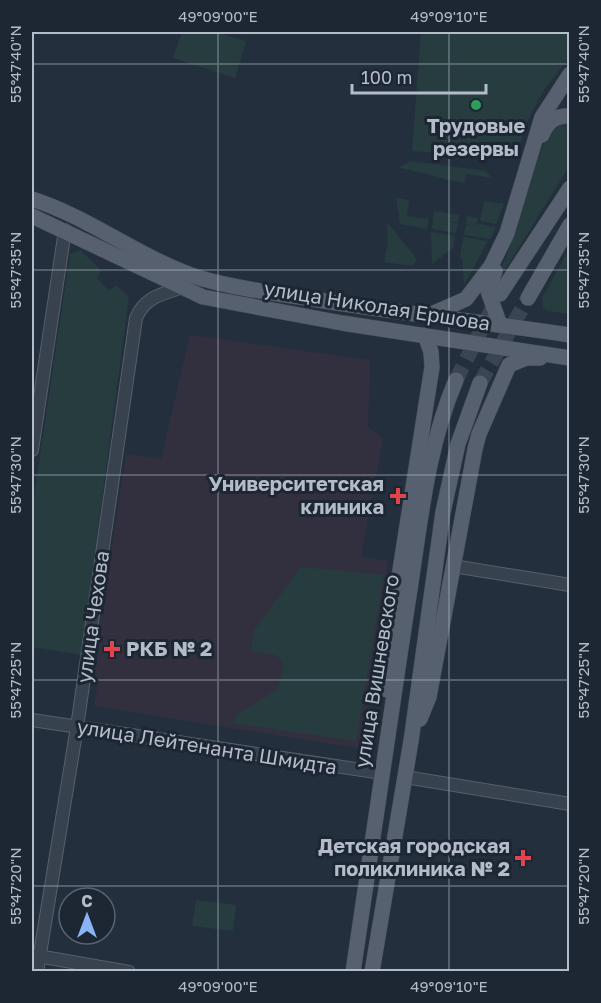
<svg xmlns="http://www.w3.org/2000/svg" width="601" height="1003" font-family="'Golos Text',sans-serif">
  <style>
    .medical { fill: #32303f }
    .green { fill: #263c3f }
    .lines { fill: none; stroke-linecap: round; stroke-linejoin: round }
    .major-tunnel { stroke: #3a4453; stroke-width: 15; stroke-dasharray: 15 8; stroke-linecap: butt }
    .minor-casing { stroke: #565f6c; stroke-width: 14 }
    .major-casing { stroke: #414a57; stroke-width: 16 }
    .minor { stroke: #38414e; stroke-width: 12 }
    .major { stroke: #56606e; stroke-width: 15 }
    .ticks { fill: none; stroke: #b4bcc9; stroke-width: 1.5; stroke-opacity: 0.45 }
    .leisure-dot { fill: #2e9e5b; stroke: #1d2633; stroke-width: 2 }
    .health-dot { fill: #e0444e; stroke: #1d2633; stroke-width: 2 }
    .labels { text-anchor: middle; stroke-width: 6; stroke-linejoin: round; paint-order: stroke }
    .poi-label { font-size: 20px; font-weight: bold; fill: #b4bcc9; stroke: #1d2633; text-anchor: end }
    .street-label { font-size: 20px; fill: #b4bcc9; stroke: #1d2633 }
    .neatline { fill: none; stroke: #b4bcc9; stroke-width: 2 }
    .ticks-label { font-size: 15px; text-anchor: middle; fill: #b4bcc9 }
  </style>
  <rect width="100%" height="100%" fill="#242f3e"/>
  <path class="medical" d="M190,335L370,360L368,427L383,438L361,556L388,561L363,749L94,706L98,683L91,682L126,454L161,459Z"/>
  <g class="green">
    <path d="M182,32H215L246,41L235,78L173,58Z"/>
    <path d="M421,32H569V58L544,90L528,120L515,159L412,151Z"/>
    <path d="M569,120V167L491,292L506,257L547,132L549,129Z"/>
    <path d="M410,161L486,171L492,178L466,174L465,183C441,180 421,171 398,168Z"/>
    <path d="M396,198L409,200L407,216L429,219L427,229L400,224Z"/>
    <path d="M484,201L504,204L496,224L480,221Z"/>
    <path d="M434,211L459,215L458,223L440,220L458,224L456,233L432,229Z"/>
    <path d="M467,216L478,218L476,226L479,224L496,227L490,239L464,235L466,225L475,226L466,224Z"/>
    <path d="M387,222L417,259L413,266L384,262L388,243Z"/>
    <path d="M431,232L455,236L453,248L432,264Z"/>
    <path d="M463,237L488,241L464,285L462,258H460Z"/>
    <path d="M569,249V314L547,311L543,307L542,298Z"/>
    <path d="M80,250L101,270L97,278L109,291L116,285L129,297L81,655L32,647V509L70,254Z"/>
    <path d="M301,567L384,575L356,741L232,723L238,714L277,690L284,664L276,655L251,651L254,630Z"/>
    <path d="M196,900L236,905L233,931L192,926Z"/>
  </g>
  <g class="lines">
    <g class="major-tunnel">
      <path d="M456,380L498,297"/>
      <path d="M480,383L528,298"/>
    </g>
    <g class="minor-casing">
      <g id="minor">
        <path d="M32,450L65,230"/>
        <path d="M453,566L570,585"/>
        <path d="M32,720L382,773"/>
        <path d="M405,777L570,804"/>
        <path d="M32,955L129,972"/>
        <path d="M37,972L77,727L136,318C145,297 160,295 180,288"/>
      </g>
    </g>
    <g class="major-casing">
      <g id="major">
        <path d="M542,135C547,122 555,115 570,116"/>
        <path d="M32,199C91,218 141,259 200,278C237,289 275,293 312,299C398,313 484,322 570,335"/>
        <path d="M32,216L203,297L342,323L570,358"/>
        <path d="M495,271L488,291L500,325"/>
        <path d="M500,294L570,188"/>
        <path d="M528,298L570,225"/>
        <path d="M427,316L466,299L491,266L507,233L542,117L570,74"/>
        <path d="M387,690L392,621L432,367L431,352L425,335"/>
        <path d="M420,719L429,697L475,449L479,434L509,365L526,358H540"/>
        <path d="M353,972C371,848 389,725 408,602C420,527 426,450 456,380"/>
        <path d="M372,972L411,741L443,512L458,444L480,383"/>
      </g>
    </g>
    <use href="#minor" class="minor"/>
    <use href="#major" class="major"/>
  </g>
  <path class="ticks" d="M218,32V972M449,32V972M32,64H570M32,270H570M32,475H570M32,680H570M32,886H570"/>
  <circle class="leisure-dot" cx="476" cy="105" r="6"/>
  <g class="health-dot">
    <path d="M395 487h6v6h6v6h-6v6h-6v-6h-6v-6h6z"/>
    <path d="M109 640h6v6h6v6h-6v6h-6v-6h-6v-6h6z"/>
    <path d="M520 849h6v6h6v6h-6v6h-6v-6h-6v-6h6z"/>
  </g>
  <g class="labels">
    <g class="poi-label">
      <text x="476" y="133" text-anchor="middle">Трудовые<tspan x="476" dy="23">резервы</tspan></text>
      <text x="384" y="491">Университетская<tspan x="384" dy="23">клиника</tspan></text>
      <text x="126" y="656" text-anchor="start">РКБ № 2</text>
      <text x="510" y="853">Детская городская<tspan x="510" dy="23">поликлиника № 2</tspan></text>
    </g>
    <g class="street-label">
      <text transform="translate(377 306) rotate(9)" y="7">улица Николая Ершова</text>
      <text transform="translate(93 617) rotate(-82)" y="7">улица Чехова</text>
      <text transform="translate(377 671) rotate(-81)" y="7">улица Вишневского</text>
      <text transform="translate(207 747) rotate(9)" y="7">улица Лейтенанта Шмидта</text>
    </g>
  </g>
  <rect width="601" height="1003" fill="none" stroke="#1d2633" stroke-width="66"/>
  <g transform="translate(87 916)"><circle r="28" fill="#1d2633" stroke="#59626f" stroke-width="1.5"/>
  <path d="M0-4.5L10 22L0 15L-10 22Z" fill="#8ab4f8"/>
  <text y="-9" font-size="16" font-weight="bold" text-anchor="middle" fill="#b4bcc9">С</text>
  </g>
  <path d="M352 84v9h134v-9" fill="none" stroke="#b4bcc9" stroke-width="3"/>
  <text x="361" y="84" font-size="18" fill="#b4bcc9" stroke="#1d2633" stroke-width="4.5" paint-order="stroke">100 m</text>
  <rect x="33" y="33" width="535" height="937" class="neatline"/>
  <g class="ticks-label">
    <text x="218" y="22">49°09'00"E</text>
    <text x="449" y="22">49°09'10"E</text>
    <text transform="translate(16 64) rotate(-90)" y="5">55°47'40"N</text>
    <text transform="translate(584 64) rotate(-90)" y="5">55°47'40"N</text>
    <text transform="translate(16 270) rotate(-90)" y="5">55°47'35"N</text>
    <text transform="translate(584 270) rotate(-90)" y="5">55°47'35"N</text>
    <text transform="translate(16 475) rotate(-90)" y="5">55°47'30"N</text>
    <text transform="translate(584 475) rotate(-90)" y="5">55°47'30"N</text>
    <text transform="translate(16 680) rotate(-90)" y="5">55°47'25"N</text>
    <text transform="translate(584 680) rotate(-90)" y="5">55°47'25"N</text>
    <text transform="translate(16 886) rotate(-90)" y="5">55°47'20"N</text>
    <text transform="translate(584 886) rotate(-90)" y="5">55°47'20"N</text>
    <text x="218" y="992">49°09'00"E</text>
    <text x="449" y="992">49°09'10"E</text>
  </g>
</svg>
